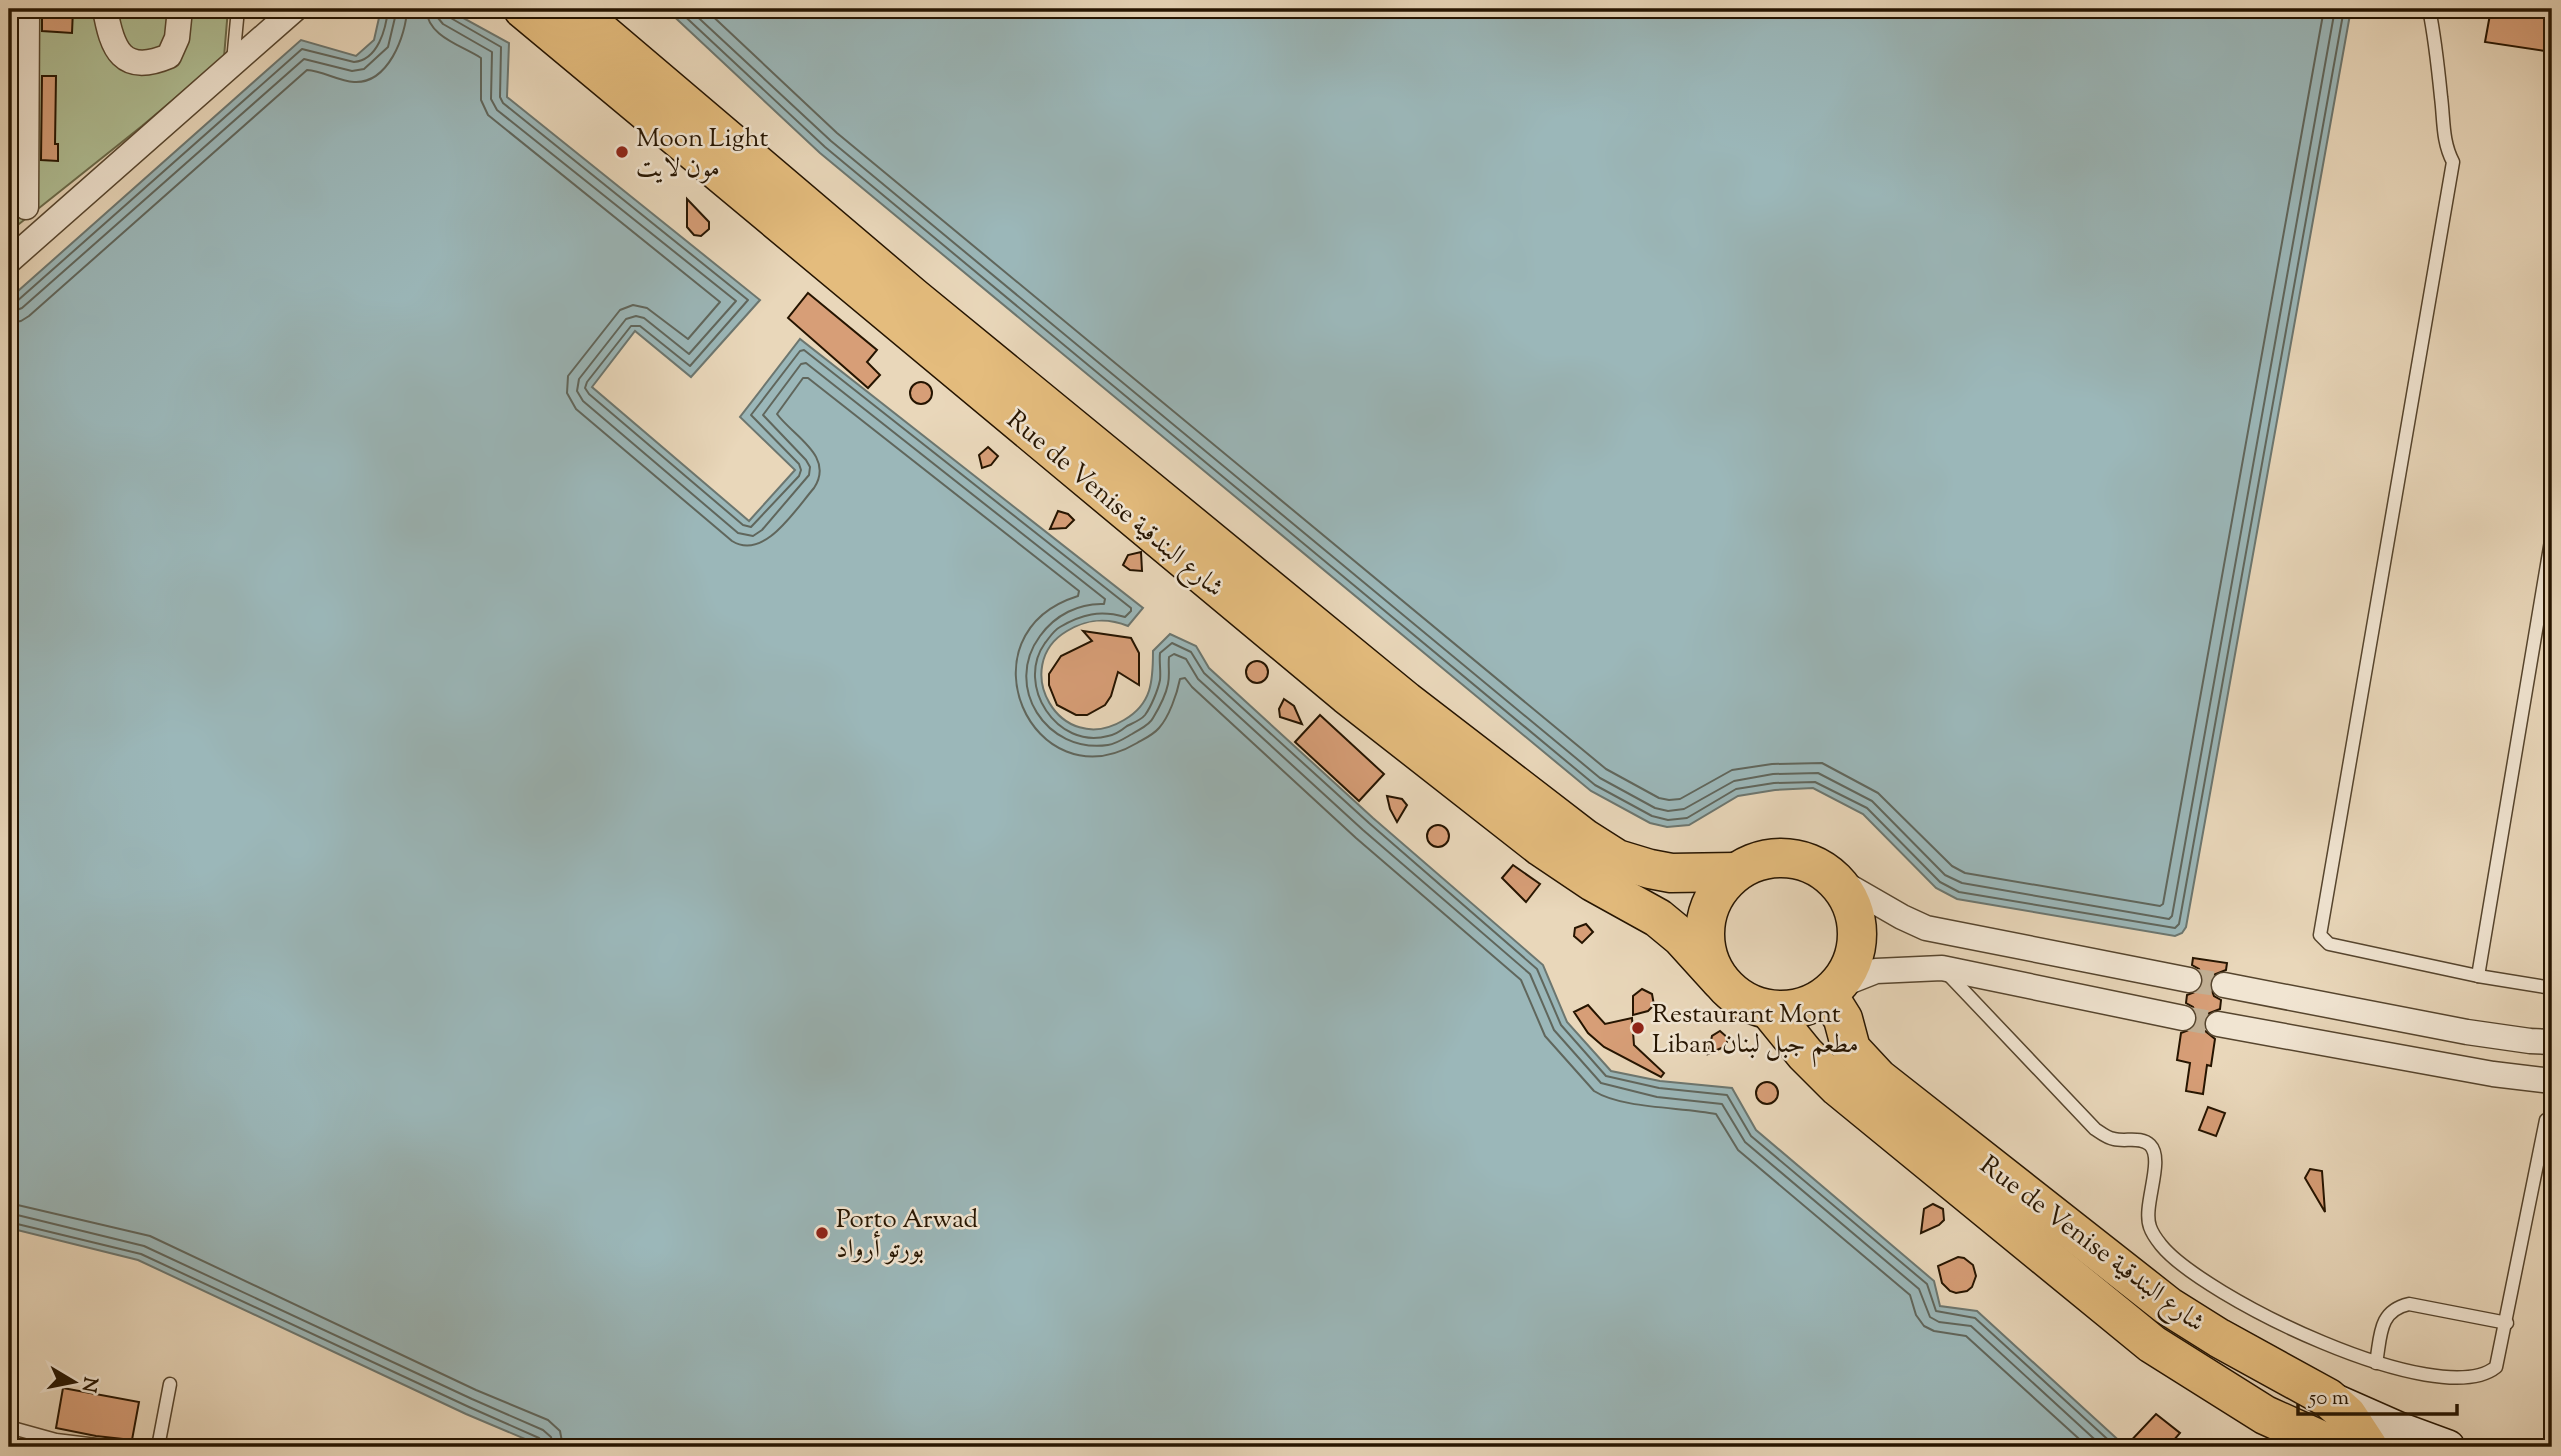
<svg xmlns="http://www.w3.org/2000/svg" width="2561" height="1456" font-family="'Sorts Mill Goudy',Amiri,serif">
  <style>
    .green { fill: #b0bf95; stroke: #6a6a4a; stroke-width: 2 }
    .water { fill: #9bb7b9; stroke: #6c766f; stroke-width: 2 }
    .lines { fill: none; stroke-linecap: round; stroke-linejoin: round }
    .shore { stroke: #60665c; stroke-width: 2 }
    .building { fill: #d79e77; stroke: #251400; stroke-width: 2 }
    .street-tunnel { stroke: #c2b095; stroke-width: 24; stroke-dasharray: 24 12; stroke-linecap: butt }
    .lane-casing { stroke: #56452e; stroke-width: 15 }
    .street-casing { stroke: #56452e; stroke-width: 27 }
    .secondary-casing { stroke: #251400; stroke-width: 36 }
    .primary-casing { stroke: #251400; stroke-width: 41 }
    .lane { stroke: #f1e5d2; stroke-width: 12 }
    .street { stroke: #f1e5d2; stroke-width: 24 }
    .secondary { stroke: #f1e5d2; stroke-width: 33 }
    .primary { stroke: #e4bc7d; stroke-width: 38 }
    .poi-dot { fill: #8f2418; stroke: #f1e5d2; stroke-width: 2.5 }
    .labels { text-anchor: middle; stroke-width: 5; stroke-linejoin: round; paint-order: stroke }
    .poi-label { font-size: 26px; fill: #251400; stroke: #f1e5d2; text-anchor: start }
    .street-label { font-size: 26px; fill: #251400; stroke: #f1e5d2 }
  </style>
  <rect width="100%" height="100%" fill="#e9d7ba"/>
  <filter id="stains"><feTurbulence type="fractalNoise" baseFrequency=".00286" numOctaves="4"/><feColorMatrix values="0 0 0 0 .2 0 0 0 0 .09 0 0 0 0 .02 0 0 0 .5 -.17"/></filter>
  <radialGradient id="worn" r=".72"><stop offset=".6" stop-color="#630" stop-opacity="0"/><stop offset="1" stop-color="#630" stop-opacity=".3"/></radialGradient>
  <path class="green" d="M9,9H228L224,57L142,126L9,232Z"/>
  <g class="water">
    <path d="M381,9H447L509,43L507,97L760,300L691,377L635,331L592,387L749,521L795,470L740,417L800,339L1143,608L1128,626C1106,617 1087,619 1067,631C1009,665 1059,759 1124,720C1152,704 1153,681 1153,651L1170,634L1196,646L1209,668L1373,818L1543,965L1567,1022L1611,1071L1660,1081L1732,1088L1756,1130L1934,1281L1940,1306L1977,1311L2126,1447H544L466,1414L138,1260L9,1228V299L301,40L356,56L374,40Z"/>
    <path d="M666,9H2351L2186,927L2182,933L2175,936L1957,899L1936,888L1863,814L1813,788L1775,790L1738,796L1689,825L1667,827L1650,823L1591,791L820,153Z"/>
  </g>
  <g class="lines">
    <g class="shore">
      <path d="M426,9C428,37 461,45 481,58V100L488,115L720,302L688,339L647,308L633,305L620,310L568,376L567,393L576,409L732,541C764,561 795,510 814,488C835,456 793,436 777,414L803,378H808L1079,591L1078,596C957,634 1032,805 1137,743C1144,739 1153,735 1159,728C1169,717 1177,694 1180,679L1185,678L1192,687L1356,838L1521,980L1545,1036L1594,1091C1622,1109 1683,1107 1716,1114L1738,1150L1910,1295L1916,1315L1924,1326L1934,1331L1966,1336L2088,1447"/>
      <path d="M437,9L438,18L443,24L492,52L491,99L497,110L736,301L689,354L644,318L636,316L626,319L579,379L577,391L583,401L738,533L753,536L762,530L809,475L810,467L806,460L763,415L801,364L806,363L1105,599L1104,604C1079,603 1055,615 1040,636C1003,686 1046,754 1108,745C1116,744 1125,738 1132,734C1139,729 1149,726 1153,718C1159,708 1166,694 1168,684C1170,675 1168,666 1169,657L1174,654L1186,659L1198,679L1363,830L1530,974L1554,1030L1601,1083L1657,1097L1722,1104L1745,1142L1919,1289L1930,1317L1939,1322L1971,1326L2103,1447"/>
      <path d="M446,9L449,17L501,47L500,97L503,103L748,300L690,366L640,326H631L587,382L585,388L589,394L743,525L751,527L799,476L801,470L799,464L751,415L800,351L804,350L1131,608V611L1125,617C1100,610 1082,614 1060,627C1053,631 1050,637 1045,643C1015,685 1057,750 1108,736C1115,735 1122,730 1127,726C1133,723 1141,720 1145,715C1151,707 1158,690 1160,680C1161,671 1159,662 1160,653L1172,643L1191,652L1204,673L1369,823L1537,969L1561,1025L1606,1076L1659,1088L1727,1095L1751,1136L1927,1284L1936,1311L1975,1318L2116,1447"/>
      <path d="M677,9L825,147L1595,785L1652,816L1668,820L1687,818L1736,789L1774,783L1815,782L1867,808L1940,882L1959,892L2175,928L2179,924L2344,9"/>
      <path d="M689,9L831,141L1600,778L1655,808L1668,811L1684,809L1734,781L1773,774L1818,773L1872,801L1945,875L1962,883L2169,919L2172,916L2335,9"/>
      <path d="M705,9L837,133L1606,769L1659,798L1669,800L1680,799L1732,770L1772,764L1822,763L1878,793L1952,866L1965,873L2160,906L2163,904L2324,9"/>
      <path d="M9,304L16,302L302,49L354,62C378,60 386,29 388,9"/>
      <path d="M9,313L22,308L304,59L352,71L364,69L388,47L397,9"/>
      <path d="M9,323L21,321L29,316L307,70C323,71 338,81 354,82C388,84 406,36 407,9"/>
      <path d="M9,1203L150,1236L476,1390L548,1420L560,1431L563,1447"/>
      <path d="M9,1213L144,1246L472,1399L543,1430L551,1437L553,1447"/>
      <path d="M9,1222L141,1254L469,1407L539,1438L543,1442L544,1447"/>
    </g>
  </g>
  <g class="building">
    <path d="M42,9H73L72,33L42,31Z"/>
    <path d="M2491,9L2552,19V52L2485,42Z"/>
    <path d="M42,76H56L55,144H58V161L41,160Z"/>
    <path d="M687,199L709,222V229L701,236L694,235L687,227Z"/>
    <path d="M808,293L877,350L867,362L880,375L868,388L788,318Z"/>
    <circle cx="921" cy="393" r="11"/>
    <path d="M988,447L998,456L991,465L982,468L979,455Z"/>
    <path d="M1058,511L1068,514L1074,520L1066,528L1050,529Z"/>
    <path d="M1141,552L1142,571L1130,570L1123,565L1128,555Z"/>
    <path d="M1083,631L1131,638L1139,653V685L1118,672L1111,696L1105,705L1087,715H1076L1057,705L1049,685V674L1061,656L1092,641Z"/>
    <circle cx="1257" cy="672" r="11"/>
    <path d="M1284,699L1294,706L1302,724L1280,717L1279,709Z"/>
    <path d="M1320,715L1384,774L1359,801L1295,742Z"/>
    <path d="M1387,796L1402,799L1407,805L1397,822L1390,809Z"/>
    <circle cx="1438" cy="836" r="11"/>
    <path d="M1513,865L1540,884L1526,902L1502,878Z"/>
    <path d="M1586,924L1593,932L1582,943L1574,936L1575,928Z"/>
    <path d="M2193,958L2227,963L2226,970L2213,975L2209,983L2214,996L2221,1000L2220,1009L2207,1014L2204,1021V1030L2215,1039L2211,1066L2207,1065L2203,1094L2186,1091L2190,1063L2177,1060L2181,1033L2194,1028L2198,1020L2193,1007L2186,1003L2187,995L2200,990L2204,982L2199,969L2192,965Z"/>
    <path d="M1642,989L1652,994L1654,1005L1648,1011L1633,1015V996Z"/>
    <path d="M1588,1005L1605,1024L1632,1018L1634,1045L1664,1073L1661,1077L1604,1047L1588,1033L1574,1012Z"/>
    <path d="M1720,1031L1728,1038L1726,1046L1708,1054L1712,1036Z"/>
    <circle cx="1767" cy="1093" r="11"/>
    <path d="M2208,1107L2225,1113L2216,1136L2199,1130Z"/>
    <path d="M2310,1169L2322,1171L2325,1212L2305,1178Z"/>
    <path d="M1933,1204L1943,1209L1944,1220L1939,1225L1921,1233L1924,1209Z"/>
    <path d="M1958,1257L1964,1258L1973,1265L1976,1276L1972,1287L1967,1291L1956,1293L1950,1291L1942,1283L1938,1266Z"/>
    <path d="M63,1388L139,1402L132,1440L96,1436L56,1428Z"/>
    <path d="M2156,1414L2180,1433L2168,1447H2125Z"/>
  </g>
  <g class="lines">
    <g class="street-tunnel">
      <path d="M2189,980L2224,985"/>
      <path d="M2183,1018L2218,1024"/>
    </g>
    <g class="lane-casing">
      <g id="lane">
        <path d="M2429,9C2435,38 2438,67 2441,97C2444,120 2442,141 2453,162L2320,935L2329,944L2478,976"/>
        <path d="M233,61L238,9"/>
        <path d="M2552,535L2478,976L2552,988"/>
        <path d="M1945,971L2095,1129C2101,1133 2107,1138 2114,1139C2125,1142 2141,1136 2150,1145C2165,1160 2142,1206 2150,1227C2152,1233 2157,1240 2161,1245C2202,1296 2439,1413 2496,1367L2546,1120"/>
        <path d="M2376,1363C2381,1336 2378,1311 2409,1304L2507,1323"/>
        <path d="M9,1427L56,1440L113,1447"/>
        <path d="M158,1447L170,1384"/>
      </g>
    </g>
    <g class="street-casing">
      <g id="street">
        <path d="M105,9C112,49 122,76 169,56L177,38L180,9"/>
        <path d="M26,207L27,9"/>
        <path d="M9,261L295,9"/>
        <path d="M1836,879L1902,917L1926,928L2189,980"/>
        <path d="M2224,985L2467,1032L2530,1041L2552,1042"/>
        <path d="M1838,986L1876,971L1942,968L2183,1018"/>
        <path d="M2218,1024L2493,1074L2552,1081"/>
      </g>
    </g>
    <g class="secondary-casing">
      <path id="secondary" d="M2331,1399L2399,1429L2448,1447"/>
    </g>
    <g class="primary-casing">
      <g id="primary">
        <path d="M523,9L1347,695L1541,847L1593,882L1658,918L1681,937L1720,980"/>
        <path d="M574,9L913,297L1406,701L1584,838L1617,859L1650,869L1671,873L1736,872"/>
        <circle cx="1781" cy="934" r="76"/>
        <path d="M1828,995L1843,1019L1851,1049L1878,1078L2168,1306L2219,1338L2328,1398L2347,1415L2368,1447"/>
        <path d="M1770,1011L1805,1054L1838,1087L2152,1344L2265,1415L2336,1447"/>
      </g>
    </g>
    <use href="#lane" class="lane"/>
    <use href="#street" class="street"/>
    <use href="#secondary" class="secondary"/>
    <use href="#primary" class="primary"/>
  </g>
  <g class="poi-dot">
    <circle cx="622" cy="152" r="7"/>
    <circle cx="1638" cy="1028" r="7"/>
    <circle cx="822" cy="1233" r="7"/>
  </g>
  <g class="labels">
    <g class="poi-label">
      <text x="636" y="146">Moon Light<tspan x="636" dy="30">مون لايت</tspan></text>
      <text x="1652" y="1022">Restaurant Mont<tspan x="1652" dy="30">Liban مطعم جبل لبنان</tspan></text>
      <text x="836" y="1227">Porto Arwad<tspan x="836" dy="30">بورتو أرواد</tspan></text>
    </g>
    <g class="street-label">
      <text transform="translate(1116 503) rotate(40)" y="9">Rue de Venise شارع البندقية</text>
      <text transform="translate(2093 1243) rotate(37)" y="9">Rue de Venise شارع البندقية</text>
    </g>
  </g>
  <rect width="2561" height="1456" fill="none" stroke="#e9d7ba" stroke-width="35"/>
  <rect x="10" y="10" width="2540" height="1435" fill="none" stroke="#251400" stroke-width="3.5"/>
  <rect x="18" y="18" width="2526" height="1421" fill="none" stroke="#251400" stroke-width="2"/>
  <g transform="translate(74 1382) rotate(100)" stroke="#f1e5d2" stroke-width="5" paint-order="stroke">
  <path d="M0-5L12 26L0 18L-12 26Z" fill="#251400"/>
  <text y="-10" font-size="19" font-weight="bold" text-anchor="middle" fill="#251400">N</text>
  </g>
  <path d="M2298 1404v10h159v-10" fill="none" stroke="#251400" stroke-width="3.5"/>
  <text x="2309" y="1404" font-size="21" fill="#251400" stroke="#f1e5d2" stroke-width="5" paint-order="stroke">50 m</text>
  <rect width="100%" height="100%" filter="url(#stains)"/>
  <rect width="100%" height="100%" fill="url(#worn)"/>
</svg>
